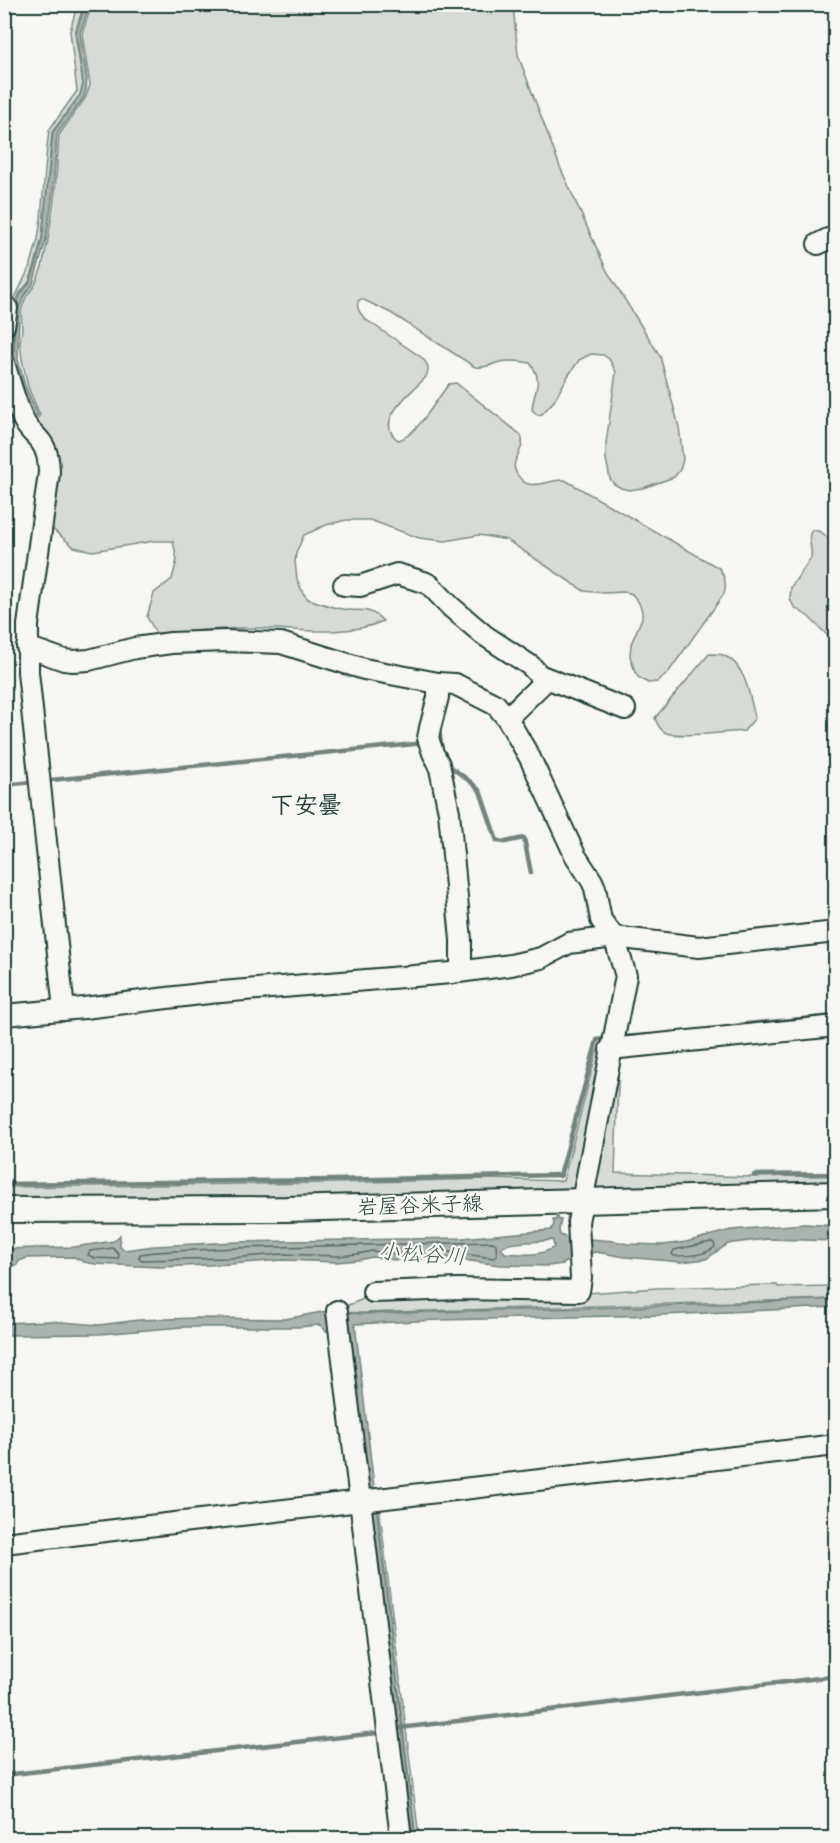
<svg xmlns="http://www.w3.org/2000/svg" width="840" height="1843" font-family="Pangolin,'Klee One',sans-serif">
  <style>
    .green { fill: #d6dbd6; stroke: #7a8c85; stroke-width: 1.5 }
    .water { fill: #aab3ae; stroke: #72847d; stroke-width: 1.5; fill-rule: evenodd }
    .lines { fill: none; stroke-linecap: round; stroke-linejoin: round }
    .shore { stroke: #576c65; stroke-width: 1.5 }
    .stream { stroke: #72847d; stroke-width: 4.5 }
    .minor-casing { stroke: #1f3d34; stroke-width: 24 }
    .major-casing { stroke: #1f3d34; stroke-width: 28 }
    .minor { stroke: #f6f6f2; stroke-width: 20 }
    .major { stroke: #f6f6f2; stroke-width: 24 }
    .labels { text-anchor: middle; stroke-width: 4.5; stroke-linejoin: round; paint-order: stroke }
    .street-label { font-size: 21px; fill: #1f3d34; stroke: #f6f6f2 }
    .water-label { font-size: 22px; font-style: italic; fill: #425a52; stroke: #f6f6f2 }
    .quarter-label { font-size: 24px; font-weight: bold; fill: #1f3d34; stroke: #f6f6f2 }
  </style>
  <rect width="100%" height="100%" fill="#f6f6f2"/>
  <filter id="ink" filterUnits="userSpaceOnUse"><feTurbulence type="fractalNoise" baseFrequency=".0167" numOctaves="2"/><feDisplacementMap in="SourceGraphic" scale="12" xChannelSelector="R" yChannelSelector="G"/><feConvolveMatrix kernelMatrix="1 2 1 2 8 2 1 2 1" color-interpolation-filters="sRGB"/></filter>
  <g filter="url(#ink)">
    <g class="green">
      <path d="M77,5H82V11L75,33L83,84L80,95L52,132L42,238L35,265L29,282L20,293L14,308L13,359L20,389L5,357V338L8,321L13,302L31,264L38,239L41,218L47,147L49,130L77,91L70,31Z"/>
      <path d="M89,5H513L518,55L560,167L607,271L660,356L679,427L683,460L680,470L674,477L643,488L629,490L621,488L614,484L610,479L606,459V443L616,372L609,359L603,355L591,354L579,360L568,376L554,401L542,414L538,415L532,410C533,390 545,383 530,363C520,361 511,360 500,362C492,364 484,369 475,367L391,313L362,299L359,300C355,307 360,313 365,319L421,357C428,364 430,368 426,377C412,392 372,421 398,440C416,437 437,398 449,384L456,383L521,435C528,452 504,461 520,478C523,481 524,483 528,484C540,487 553,479 565,480L719,568C725,577 727,584 724,594L668,673L657,682L648,683L638,677L635,672L630,656L631,644L642,618V611L639,603L632,594L626,592L605,593L584,591L507,540L479,535L445,541L419,538L370,520H346L326,525L304,535L296,553L295,562L297,579L303,593L308,599C319,602 330,607 342,609C360,613 368,605 383,621C344,639 286,627 244,628C215,629 185,632 156,633L147,617L154,593L172,579L177,560L173,541H154L93,551L74,547L50,527L34,421L40,415L28,387L22,359L20,342L22,330L21,310L26,297L35,285L42,267L48,240L55,192L59,135L86,97L90,85L82,34L89,13Z"/>
      <path d="M812,530C823,530 829,539 835,547V643L809,617L794,607L790,599L791,587L811,558C813,548 806,537 812,530Z"/>
      <path d="M709,654C713,654 719,654 723,655C746,664 750,697 755,718L744,731C727,732 680,738 666,733C660,730 657,724 655,718Z"/>
      <path d="M604,1045L582,1179L573,1192L5,1203L4,1187L333,1183L488,1179L563,1181L596,1054L600,1046Z"/>
      <path d="M619,1052L615,1173L753,1177L836,1175L835,1187L597,1189L595,1182Z"/>
      <path d="M770,1285H777L778,1287L835,1286V1299L360,1313L341,1312L346,1306L371,1296L572,1294L657,1288Z"/>
      <path d="M379,1504L419,1838H416L377,1505Z"/>
    </g>
    <g class="water">
      <path d="M83,5L87,6V13L80,33L87,79L86,90L84,97L57,134L53,192L46,240L33,284L24,296L19,309L18,359L25,386L38,415L27,420L5,427V420L30,412L21,388L14,359L15,309L20,295L30,282L36,265L42,239L53,132L80,95L83,85L76,32L83,12Z"/>
      <path d="M556,1217H558L559,1220H561L559,1230L560,1235L565,1237L614,1241L628,1244L663,1245L686,1242L731,1230L804,1224L836,1226L835,1241L767,1239L733,1243L728,1244L706,1259L681,1262L625,1257L596,1252L577,1256L563,1264L548,1266L500,1265L448,1258L395,1260L372,1257L359,1260L337,1262L283,1260L230,1264L159,1267L95,1264L84,1262L74,1257L27,1258L19,1261L17,1265L5,1266L4,1249L74,1247L114,1241L120,1235V1247L124,1250L154,1246L236,1242L462,1238L551,1230L554,1224L553,1220H556ZM551,1240L553,1241L554,1247C540,1257 521,1254 505,1253L501,1248C512,1240 536,1243 551,1240Z"/>
      <path d="M836,1299L835,1307L663,1315L439,1320L355,1324L415,1838H409L337,1333L326,1331L320,1325L298,1327H182L100,1334L5,1335L4,1323L49,1321L99,1325L139,1320L195,1318L285,1319L332,1310L360,1314L663,1306Z"/>
    </g>
    <g class="lines">
      <g class="shore">
        <path d="M493,1242L496,1244L497,1255L494,1258L448,1252L396,1254L372,1251L358,1254L337,1256L282,1254L230,1258L141,1260L139,1257L140,1254L155,1252L236,1248Z"/>
        <path d="M711,1242L714,1243L715,1247C704,1256 688,1256 674,1256L672,1254L674,1250Z"/>
        <path d="M113,1248L119,1255L118,1259L95,1258L88,1255L90,1251Z"/>
      </g>
      <g class="stream">
        <path d="M439,729L442,751"/>
        <path d="M447,764L472,783L480,791L497,841L505,842L524,838L531,873"/>
        <path d="M51,780L425,743"/>
        <path d="M4,785L33,782"/>
        <path d="M725,1028L746,1024L836,1016"/>
        <path d="M620,1037L651,1035"/>
        <path d="M754,1175L836,1174"/>
        <path d="M560,1176L597,1040L609,1038"/>
        <path d="M4,1184L333,1180L561,1175"/>
        <path d="M399,1728L836,1676"/>
        <path d="M4,1775L377,1733"/>
      </g>
      <g class="minor-casing">
        <g id="minor">
          <path d="M818,244L828,239L836,241"/>
          <path d="M4,305L7,308L4,326"/>
          <path d="M4,363C10,382 15,403 24,421C28,430 35,434 41,442C48,451 49,462 49,473L28,625V672L64,1010"/>
          <path d="M344,585L360,586L397,574L424,582L430,585L451,607L484,635L531,666L539,675L625,709"/>
          <path d="M27,647L64,660L73,661L89,660L135,648L171,643L225,641L281,643L364,669L438,683L455,684L496,705L507,718L530,758L575,855L592,881L595,888L601,920L614,937L626,976L578,1222L581,1278L579,1291L459,1289L373,1292"/>
          <path d="M438,683V697L430,728L428,738L433,753L439,764L449,812L461,940V971"/>
          <path d="M507,718L547,679"/>
          <path d="M4,1015L84,1008L209,993L451,973L511,965L541,958L569,943L614,937L699,947L836,932"/>
          <path d="M610,1049L836,1026"/>
          <path d="M337,1311L401,1838"/>
          <path d="M4,1543L836,1445"/>
        </g>
      </g>
      <g class="major-casing">
        <path id="major" d="M4,1210L286,1209L836,1194"/>
      </g>
      <use href="#minor" class="minor"/>
      <use href="#major" class="major"/>
    </g>
  </g>
  <g class="labels">
    <g class="street-label">
      <text transform="translate(420 1205) rotate(-2)" y="7">岩屋谷米子線</text>
    </g>
    <g class="water-label">
      <text transform="translate(422 1253) rotate(4)" y="8">小松谷川</text>
    </g>
    <g class="quarter-label">
      <text x="306" y="813">下安曇</text>
    </g>
  </g>
  <rect width="840" height="1843" fill="none" stroke="#f6f6f2" stroke-width="24"/>
  <rect x="12" y="12" width="816" height="1819" fill="none" stroke="#1f3d34" stroke-width="2" filter="url(#ink)"/>
</svg>
